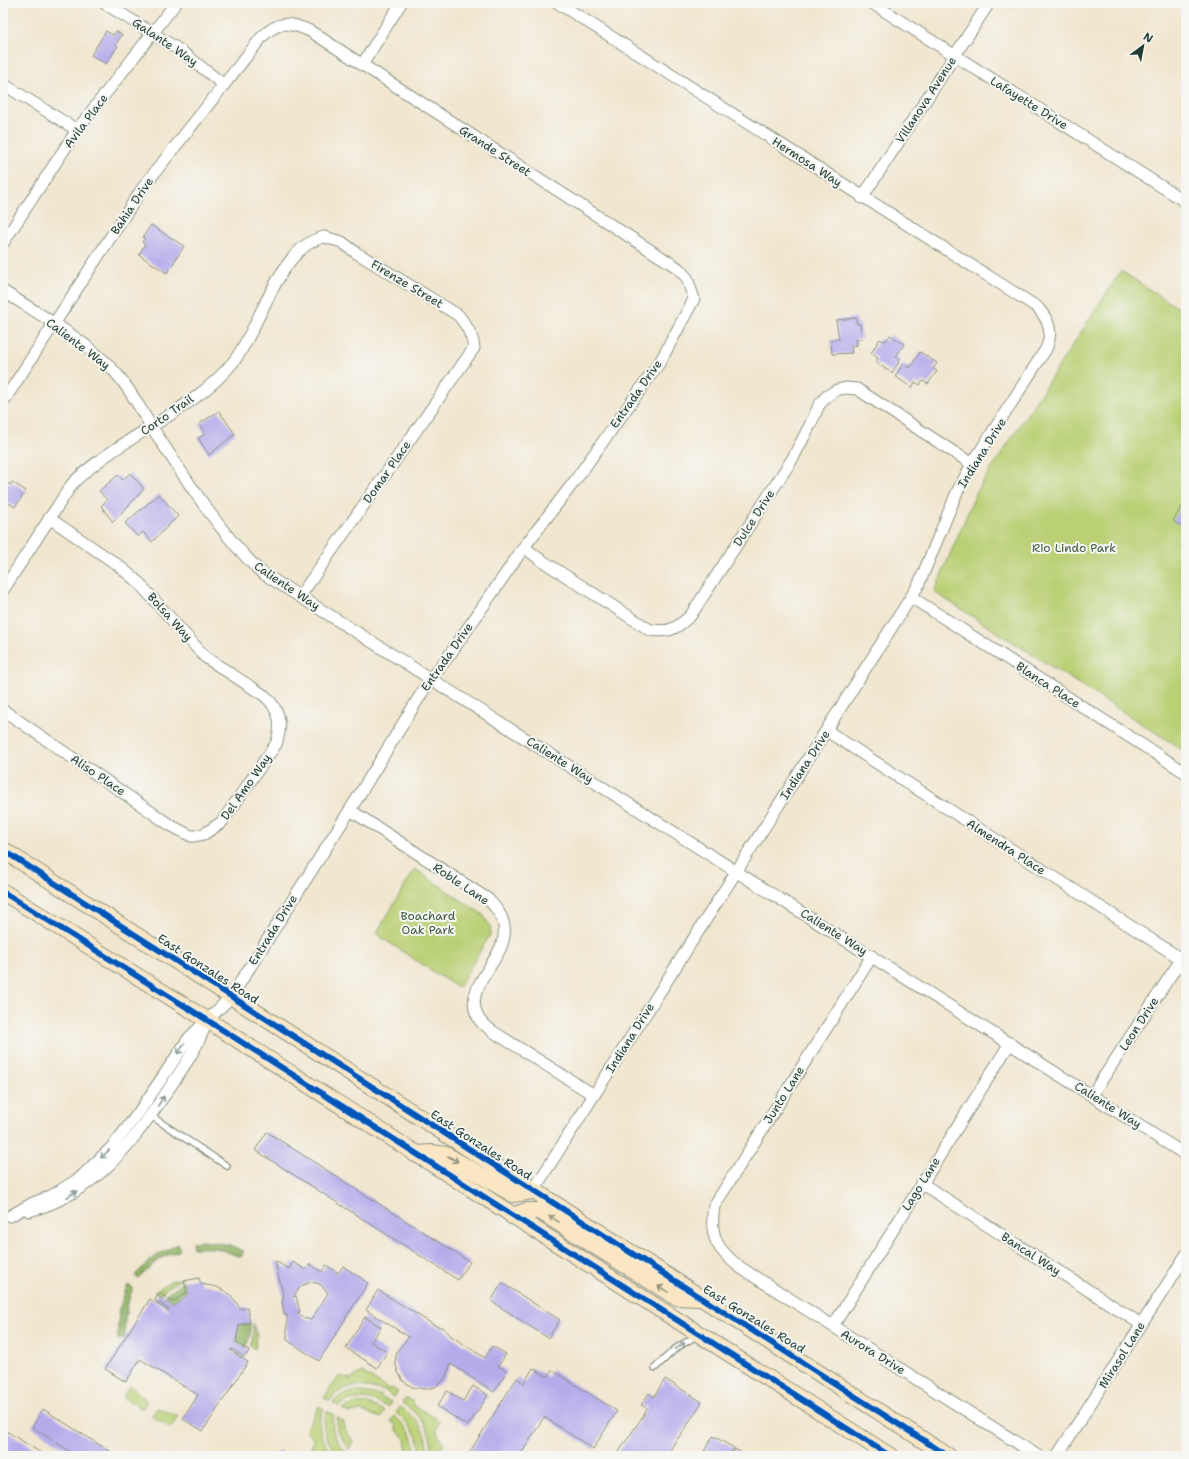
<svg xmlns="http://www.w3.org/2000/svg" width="1189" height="1459" font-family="'Shantell Sans',sans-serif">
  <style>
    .green { fill: #b9d074; stroke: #6c8654 }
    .forest { fill: #92b266; stroke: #58784d }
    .building { fill: #b5abeb; fill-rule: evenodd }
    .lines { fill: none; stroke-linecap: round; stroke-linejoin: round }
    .service-casing { stroke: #889282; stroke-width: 8 }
    .minor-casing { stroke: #889282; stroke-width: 13 }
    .secondary-casing { stroke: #889282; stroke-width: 18 }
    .service { stroke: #fff; stroke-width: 5.5 }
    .minor { stroke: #fff; stroke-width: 11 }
    .secondary { stroke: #fbe6c3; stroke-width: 16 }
    .cycleway-casing { stroke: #f6f6f2; stroke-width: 8 }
    .cycleway { stroke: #0057b8; stroke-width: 6 }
    .oneway { stroke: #8f9e9a }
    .oneway2 { stroke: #8d927c }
    .labels { text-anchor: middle; stroke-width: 4; stroke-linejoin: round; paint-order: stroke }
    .street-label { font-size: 12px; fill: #1f3d34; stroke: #f6f6f2 }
    .park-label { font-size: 12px; fill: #3e5a41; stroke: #f6f6f2 }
  </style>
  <rect width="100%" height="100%" fill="#f6f6f2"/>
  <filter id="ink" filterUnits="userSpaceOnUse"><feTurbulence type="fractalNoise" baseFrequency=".025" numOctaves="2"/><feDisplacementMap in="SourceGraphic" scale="8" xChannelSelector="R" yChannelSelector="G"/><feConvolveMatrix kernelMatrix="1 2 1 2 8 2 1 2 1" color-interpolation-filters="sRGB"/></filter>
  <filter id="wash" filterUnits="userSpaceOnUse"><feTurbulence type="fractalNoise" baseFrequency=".012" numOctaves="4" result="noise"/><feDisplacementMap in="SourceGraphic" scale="16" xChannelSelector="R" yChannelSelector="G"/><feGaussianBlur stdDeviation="0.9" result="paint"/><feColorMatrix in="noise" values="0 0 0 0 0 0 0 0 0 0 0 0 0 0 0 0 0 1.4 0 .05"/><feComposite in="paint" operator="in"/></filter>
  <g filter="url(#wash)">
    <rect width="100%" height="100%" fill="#f1e6cf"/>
    <g class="green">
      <path d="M1121,271L1186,313V752L934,592L977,491Z"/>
      <path d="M415,869L483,915L490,926L491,933L458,988L376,934Z"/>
      <path d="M183,1278L171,1285L160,1294L155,1292L170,1281Z"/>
      <path d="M253,1323L257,1335L255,1349L250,1346L253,1337Z"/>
      <path d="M362,1372L388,1389L392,1388L398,1392L394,1398L384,1390L383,1391C364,1385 342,1382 330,1401L324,1398L339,1376L351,1379Z"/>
      <path d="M130,1385L147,1401L142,1409L123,1397Z"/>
      <path d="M356,1391L381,1395L380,1397L391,1402L388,1407C372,1399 354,1394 339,1406L333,1403L341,1395Z"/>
      <path d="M406,1398L412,1401L413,1405L440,1421C435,1430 437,1437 444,1443L437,1456H430C436,1434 420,1414 402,1403Z"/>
      <path d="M355,1403L368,1404L385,1411L381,1418L361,1411L349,1413L342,1409Z"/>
      <path d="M319,1406L324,1409C314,1426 323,1442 334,1456H318L311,1451L313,1439L306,1429Z"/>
      <path d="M400,1407C417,1417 431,1435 426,1456H418L420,1455C423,1440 409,1423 396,1413Z"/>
      <path d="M157,1408L178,1416L171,1428L152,1416Z"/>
      <path d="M327,1411L334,1415C329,1430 337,1442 347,1453L346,1456L338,1455C327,1442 319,1427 327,1411Z"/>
      <path d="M394,1416C405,1425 415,1435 415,1450H413V1454L407,1450L405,1439L395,1428L397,1426L391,1421Z"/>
      <path d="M337,1417L344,1422V1428L353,1441L349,1449L337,1431Z"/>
    </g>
    <g class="forest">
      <path d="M204,1241L230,1245L244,1251L241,1257L216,1248H193L192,1242Z"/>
      <path d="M178,1244L180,1250L159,1259L138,1279L135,1275L154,1257Z"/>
      <path d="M184,1281L187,1292L173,1302L164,1296Z"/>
      <path d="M128,1285L133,1288C126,1305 124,1320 125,1339L118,1340C117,1320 119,1303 128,1285Z"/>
      <path d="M250,1323V1337L245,1348L236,1342L239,1325Z"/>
    </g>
    <g id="blocks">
      <g class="building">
        <path d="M106,31L113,35L116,31L122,35L116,44L118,46L106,64L91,55Z"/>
        <path d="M151,225L184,246L167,273L139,255L145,244L142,242L145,238L143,237Z"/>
        <path d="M856,318L857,324H860L862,339H856L857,345L851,346L852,353L832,354L831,340L839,339L836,320Z"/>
        <path d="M890,335L904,344L896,357L900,360L892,373L875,362L878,358L871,353L880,339L883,341L887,340Z"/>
        <path d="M920,352L937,363L933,369L937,371L928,384L923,381L920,385L915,382L912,388L895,376L903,364L910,368Z"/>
        <path d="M219,411L235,434L209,455L198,438L205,434L199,424Z"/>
        <path d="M130,473L144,489L113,522L101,506L107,500L99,491L118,475L123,480Z"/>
        <path d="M3,480L10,485L12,482L26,491L15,507L3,500Z"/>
        <path d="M159,494L178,516L152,542L143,532L138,537L125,523Z"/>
        <path d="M1182,506L1186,508V519L1181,526L1173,521Z"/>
        <path d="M267,1132L470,1262L458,1280L255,1150Z"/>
        <path d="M275,1261L289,1269L293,1262L306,1270L310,1264L322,1272L326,1265L338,1273L343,1266L368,1283L319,1361L287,1340V1315H284L282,1299H284ZM311,1282L320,1284L328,1293L311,1320L304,1318L297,1312H300L296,1296L293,1297L301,1286Z"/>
        <path d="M199,1278L201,1284L217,1287L230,1294L241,1309L247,1307L250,1323L239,1325L236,1342L249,1351L244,1357L232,1349L230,1350L248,1362L203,1431L183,1419L198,1395L140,1359L126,1382L105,1369L150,1299L168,1311L169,1309L155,1300L159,1293L173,1302L187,1292L184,1281Z"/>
        <path d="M502,1283L560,1320L548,1338L491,1301Z"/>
        <path d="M378,1290L434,1325L444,1328L451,1336L485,1358L492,1346L506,1354L498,1366L507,1371L494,1392L451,1364L444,1380L435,1387L424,1389L412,1387L403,1381L398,1372L395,1362L397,1351L409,1337L366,1310Z"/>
        <path d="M365,1317L381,1327L371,1342L387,1352L377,1368L346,1348Z"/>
        <path d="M533,1368L548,1377L552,1370L617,1411L593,1449L544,1417L520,1456H467L517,1378L524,1383Z"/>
        <path d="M665,1379L702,1402L678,1439L677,1438L667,1456H616L643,1416L647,1408L641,1405L649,1393L654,1397Z"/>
        <path d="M473,1386L488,1395L468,1426L437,1406L447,1391L463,1401Z"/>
        <path d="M43,1409L117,1456H77L32,1427Z"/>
        <path d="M3,1429L46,1456H6L3,1454Z"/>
        <path d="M713,1436L734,1448L729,1456H712L704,1451Z"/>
        <path d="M735,1449L746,1456H731Z"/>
        <path d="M279,1451L285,1454L288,1456H276Z"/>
        <path d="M703,1452L710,1456H700Z"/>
      </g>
    </g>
  </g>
  <g filter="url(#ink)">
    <use href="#blocks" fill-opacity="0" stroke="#889282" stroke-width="1"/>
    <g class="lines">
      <g class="service-casing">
        <g id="service">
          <path d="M151,1116L227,1166"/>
          <path d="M655,1368L675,1349L696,1336"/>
        </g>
      </g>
      <g class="minor-casing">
        <g id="minor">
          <path d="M104,3L181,51L224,85"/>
          <path d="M872,3L1186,202"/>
          <path d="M362,65L401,3"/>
          <path d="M3,84L77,130"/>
          <path d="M862,198L989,3"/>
          <path d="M3,243L77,130L176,3"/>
          <path d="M3,291C37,313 87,341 114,371C130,388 140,409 153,429C184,476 220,534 261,572L1186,1155"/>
          <path d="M3,402L144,186L261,38C278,20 289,22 310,31L678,268L687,278L694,299L660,362L574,482L524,547L448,657L431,678L350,810L231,997L189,1038L139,1112L113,1146L80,1178L53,1195L33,1203L10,1216"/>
          <path d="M524,547L538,558L650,630C671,633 677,628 691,615L793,458L812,421L819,405L827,396L837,390L846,388L857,389L972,464"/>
          <path d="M3,590L72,484C118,437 193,413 234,361C260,328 279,246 324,237L342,242L355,252L458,315C467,326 472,334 474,348L300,596"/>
          <path d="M911,597L1186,773"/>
          <path d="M3,710L170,825L191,836H195L204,834L222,822L276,744C283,725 280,710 265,696L205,657L139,583L118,565L49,518"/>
          <path d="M827,731L1186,962"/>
          <path d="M350,810L488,899C494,906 501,913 503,922C514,957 458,984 479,1019C481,1023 488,1027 492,1031L594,1095"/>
          <path d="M872,956L714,1206C709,1237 717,1250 741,1268L1038,1456"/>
          <path d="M1092,1095L1186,952"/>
          <path d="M921,1183L1141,1324"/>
          <path d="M533,1191L918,586L958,490L972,464L1046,349C1053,332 1050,321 1037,307L558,3"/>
          <path d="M29,1211C96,1193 133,1143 170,1087C184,1066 198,1047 206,1023"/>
          <path d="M833,1326L1010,1043"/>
          <path d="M1057,1456L1186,1255"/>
        </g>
      </g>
      <g class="secondary-casing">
        <g id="secondary">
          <path d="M3,850L948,1456"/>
          <path d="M3,892L207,1020L890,1456"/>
          <path d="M415,1154L432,1153L446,1155L513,1194L533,1191"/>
          <path d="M512,1216L526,1211H540L676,1297L698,1298"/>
        </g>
      </g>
      <use href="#service" class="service"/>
      <use href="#minor" class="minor"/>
      <use href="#secondary" class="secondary"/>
      <g class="cycleway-casing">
        <g id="cycleway">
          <path d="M3,850L948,1456"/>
          <path d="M3,892L207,1020L890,1456"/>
        </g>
      </g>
      <use href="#cycleway" class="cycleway"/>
    </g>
    <defs><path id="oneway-shaft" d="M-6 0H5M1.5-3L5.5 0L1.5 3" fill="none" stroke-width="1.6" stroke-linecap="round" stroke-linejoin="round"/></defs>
    <g class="oneway">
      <use href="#oneway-shaft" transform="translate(181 1049) rotate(124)"/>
      <use href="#oneway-shaft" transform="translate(161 1101) rotate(-57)"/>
      <use href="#oneway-shaft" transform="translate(105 1154) rotate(136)"/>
      <use href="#oneway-shaft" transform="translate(72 1194) rotate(-33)"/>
      <use href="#oneway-shaft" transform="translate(680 1346) rotate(-34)"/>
    </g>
    <g class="oneway2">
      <use href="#oneway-shaft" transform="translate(453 1159) rotate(30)"/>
      <use href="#oneway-shaft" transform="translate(554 1219) rotate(-148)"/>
      <use href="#oneway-shaft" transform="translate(663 1289) rotate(-148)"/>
    </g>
  </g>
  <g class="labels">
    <g class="street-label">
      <text transform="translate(165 42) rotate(34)" y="4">Galante Way</text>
      <text transform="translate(926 100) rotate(-57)" y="4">Villanova Avenue</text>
      <text transform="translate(1029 103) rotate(32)" y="4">Lafayette Drive</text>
      <text transform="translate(86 121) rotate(-53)" y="4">Avila Place</text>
      <text transform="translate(495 151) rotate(33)" y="4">Grande Street</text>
      <text transform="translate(807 162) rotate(33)" y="4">Hermosa Way</text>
      <text transform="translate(132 206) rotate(-56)" y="4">Bahia Drive</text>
      <text transform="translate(407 284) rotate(31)" y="4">Firenze Street</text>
      <text transform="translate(78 344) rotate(37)" y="4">Caliente Way</text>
      <text transform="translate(636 394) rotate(-55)" y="4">Entrada Drive</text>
      <text transform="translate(167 415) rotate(-35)" y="4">Corto Trail</text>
      <text transform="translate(982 453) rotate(-58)" y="4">Indiana Drive</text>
      <text transform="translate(387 472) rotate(-55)" y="4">Domar Place</text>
      <text transform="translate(754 518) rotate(-57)" y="4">Dulce Drive</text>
      <text transform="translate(287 586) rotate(34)" y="4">Caliente Way</text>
      <text transform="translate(170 617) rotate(48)" y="4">Bolsa Way</text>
      <text transform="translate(447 657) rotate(-55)" y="4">Entrada Drive</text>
      <text transform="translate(1048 685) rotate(33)" y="4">Blanca Place</text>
      <text transform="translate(560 760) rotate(32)" y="4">Caliente Way</text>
      <text transform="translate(805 765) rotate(-57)" y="4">Indiana Drive</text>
      <text transform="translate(98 775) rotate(34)" y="4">Aliso Place</text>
      <text transform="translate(246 787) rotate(-55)" y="4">Del Amo Way</text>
      <text transform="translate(1006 847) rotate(33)" y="4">Almendra Place</text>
      <text transform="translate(461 884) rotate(34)" y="4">Roble Lane</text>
      <text transform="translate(273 930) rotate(-58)" y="4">Entrada Drive</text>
      <text transform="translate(834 932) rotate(32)" y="4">Caliente Way</text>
      <text transform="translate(208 969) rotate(33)" y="4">East Gonzales Road</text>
      <text transform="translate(1139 1024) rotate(-57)" y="4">Leon Drive</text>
      <text transform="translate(630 1038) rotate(-58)" y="4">Indiana Drive</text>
      <text transform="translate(784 1095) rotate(-58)" y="4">Junto Lane</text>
      <text transform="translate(1108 1105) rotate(32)" y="4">Caliente Way</text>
      <text transform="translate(481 1145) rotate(33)" y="4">East Gonzales Road</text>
      <text transform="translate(921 1184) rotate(-58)" y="4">Lago Lane</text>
      <text transform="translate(1031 1254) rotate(33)" y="4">Bancal Way</text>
      <text transform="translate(754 1319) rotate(32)" y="4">East Gonzales Road</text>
      <text transform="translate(873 1352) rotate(32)" y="4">Aurora Drive</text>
      <text transform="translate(1122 1355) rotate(-58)" y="4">Mirasol Lane</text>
    </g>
    <g class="park-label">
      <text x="1074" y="552">Rio Lindo Park</text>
      <text x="428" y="920">Boachard<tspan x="428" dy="14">Oak Park</tspan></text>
    </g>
  </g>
  <rect width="1189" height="1459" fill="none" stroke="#f6f6f2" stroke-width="16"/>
  <g transform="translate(1143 46) rotate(32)" stroke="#f6f6f2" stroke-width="3" paint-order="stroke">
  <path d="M0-3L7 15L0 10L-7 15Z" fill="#1f3d34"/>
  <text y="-6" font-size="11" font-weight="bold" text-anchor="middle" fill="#1f3d34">N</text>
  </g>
</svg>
